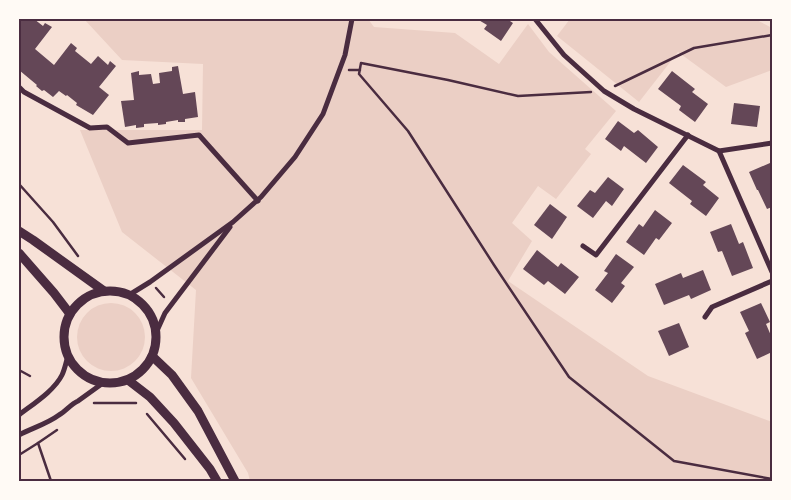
<svg xmlns="http://www.w3.org/2000/svg" width="791" height="500" font-family="'DejaVu Sans',sans-serif">
  <style>
    .green { fill: #ebcfc5 }
    .building { fill: #644757 }
    .lines { fill: none; stroke-linecap: round; stroke-linejoin: round }
    .path { stroke: #4a2c40; stroke-width: 2.5 }
    .minor { stroke: #4a2c40; stroke-width: 5 }
    .tertiary { stroke: #4a2c40; stroke-width: 9 }
    .neatline { fill: none; stroke: #4a2c40; stroke-width: 2 }
  </style>
  <rect width="100%" height="100%" fill="#f7e1d7"/>
  <g class="green">
    <path d="M84,19H368L374,27L455,33L499,64L528,24L549,52L616,111L585,149L591,154L556,199L538,186L512,223L532,241L508,281L648,376L772,422V481H250L248,473L191,378L196,290L122,232L80,130H202L203,64L122,60Z"/>
    <path d="M570,19H755L772,28V70L726,87L678,52L639,102L557,36Z"/>
    <circle cx="111" cy="337" r="34"/>
  </g>
  <g class="building">
    <path d="M19,19H34L43,26L45,23L52,27L35,49L54,65L71,43L77,48L75,51L91,64L98,56L108,65L110,61L116,66L99,87L109,95L93,115L76,105L77,103L67,95L66,96L59,91L53,97L44,90L42,91L36,86L37,85L19,70Z"/>
    <path d="M477,19H507L513,23L501,41L484,29L487,25Z"/>
    <path d="M178,66L183,94L195,92L198,117L185,119V122H178V120L166,122V124L158,125V123L144,124V127L136,128V125L125,127L121,101L134,100L131,73L139,71V75L151,74L153,84L160,83L159,73L172,71V67Z"/>
    <path d="M672,71L695,89L692,92L708,104L695,122L679,110L681,106L658,89Z"/>
    <path d="M734,103L760,106L757,127L731,124Z"/>
    <path d="M618,121L634,133L638,130L658,147L646,163L624,146L621,151L605,139Z"/>
    <path d="M770,163L772,168V207L767,209L758,190H757L749,172Z"/>
    <path d="M683,165L706,182L703,185L719,198L706,216L690,204L692,201L669,183Z"/>
    <path d="M608,177L624,189L612,206L606,201L593,218L577,206L590,190L595,193Z"/>
    <path d="M550,204L567,217L552,239L534,225Z"/>
    <path d="M655,210L672,223L659,240L656,238L644,255L626,242L639,224L643,227Z"/>
    <path d="M731,224L739,244L743,242L753,268L732,276L722,251L718,252L710,232Z"/>
    <path d="M537,250L558,267L561,263L579,277L565,294L548,281L544,285L523,269Z"/>
    <path d="M616,254L634,267L621,283L625,286L612,303L595,290L608,273L604,271Z"/>
    <path d="M703,270L711,290L691,299L689,295L664,305L655,284L681,273L683,278Z"/>
    <path d="M761,303L770,322L766,324L772,338V352L757,359L745,333L749,331L740,312Z"/>
    <path d="M679,323L689,347L669,356L658,331Z"/>
  </g>
  <g class="lines">
    <g class="path">
      <path d="M349,70H360"/>
      <path d="M615,86L694,48L772,35"/>
      <path d="M591,92L518,96L448,80L361,63L359,74L408,131L494,265L569,377L674,461L772,479"/>
      <path d="M19,184L53,222L78,256"/>
      <path d="M156,288L164,297"/>
      <path d="M19,370L30,376"/>
      <path d="M94,403H136"/>
      <path d="M147,414L185,459"/>
      <path d="M38,443L51,481"/>
      <path d="M19,455L38,443L57,430"/>
    </g>
    <g class="minor">
      <path d="M535,19L564,55L604,91L634,109L719,151L772,143"/>
      <path d="M19,87L24,92L90,128L107,127L128,143L199,135L258,201"/>
      <path d="M719,151L772,272"/>
      <path d="M583,246L596,255L688,135"/>
      <path d="M129,295L150,282L233,222L261,197L295,157L323,114L345,55L352,19"/>
      <path d="M705,317L712,307L772,281"/>
      <path d="M156,333L165,313L230,227"/>
      <path d="M19,415C33,404 54,391 62,375C65,369 66,362 68,356"/>
      <path d="M19,435C32,428 47,424 59,415C66,411 71,404 78,401L103,383"/>
    </g>
    <g class="tertiary">
      <path d="M19,231L33,240L104,291"/>
      <path d="M19,253L54,293L70,314"/>
      <circle cx="110" cy="337" r="46"/>
      <path d="M152,356L172,375L198,411L235,481"/>
      <path d="M128,380L150,397L174,423L210,469L217,481"/>
    </g>
  </g>
  <rect width="791" height="500" fill="none" stroke="#fffaf5" stroke-width="40"/>
  <rect x="20" y="20" width="751" height="460" class="neatline"/>
</svg>
